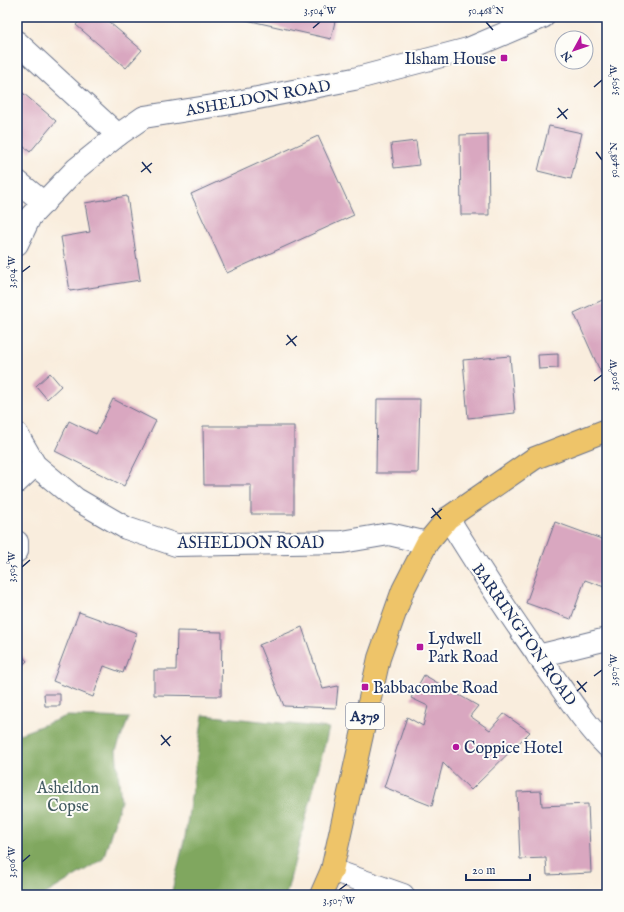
<svg xmlns="http://www.w3.org/2000/svg" width="624" height="912" font-family="'IM FELL English',serif">
  <style>
    .forest { fill: #80a75e; stroke: #4e6b5e }
    .building { fill: #d9a7c0 }
    .lines { fill: none; stroke-linecap: round; stroke-linejoin: round }
    .minor-casing { stroke: #69728a; stroke-width: 24 }
    .major-casing { stroke: #69728a; stroke-width: 24 }
    .minor { stroke: #fff; stroke-width: 22 }
    .major { stroke: #eec469; stroke-width: 22 }
    .ticks { fill: none; stroke: #1b2f5e; stroke-width: 1.5 }
    .poi-dot { fill: #b5179e; stroke: #fdfcf7; stroke-width: 1.5 }
    .labels { text-anchor: middle; stroke-width: 4; stroke-linejoin: round; paint-order: stroke }
    .shield { fill: #fdfcf7; stroke: #5f6c8c; stroke-width: 1 }
    .shield-label { font-size: 15px; font-weight: bold; fill: #1b2f5e }
    .poi-label { font-size: 16px; fill: #1b2f5e; stroke: #fdfcf7; text-anchor: start }
    .street-label { font-size: 16px; fill: #1b2f5e; stroke: #fdfcf7 }
    .park-label { font-size: 16px; fill: #435b62; stroke: #fdfcf7 }
    .neatline { fill: none; stroke: #1b2f5e; stroke-width: 1.5 }
    .ticks-label { font-size: 10px; text-anchor: middle; fill: #1b2f5e }
  </style>
  <rect width="100%" height="100%" fill="#fdfcf7"/>
  <filter id="ink" filterUnits="userSpaceOnUse"><feTurbulence type="fractalNoise" baseFrequency=".025" numOctaves="2"/><feDisplacementMap in="SourceGraphic" scale="8" xChannelSelector="R" yChannelSelector="G"/><feConvolveMatrix kernelMatrix="1 2 1 2 8 2 1 2 1" color-interpolation-filters="sRGB"/></filter>
  <filter id="wash" filterUnits="userSpaceOnUse"><feTurbulence type="fractalNoise" baseFrequency=".012" numOctaves="4" result="noise"/><feDisplacementMap in="SourceGraphic" scale="16" xChannelSelector="R" yChannelSelector="G"/><feGaussianBlur stdDeviation="0.9" result="paint"/><feColorMatrix in="noise" values="0 0 0 0 0 0 0 0 0 0 0 0 0 0 0 0 0 1.4 0 .05"/><feComposite in="paint" operator="in"/></filter>
  <g filter="url(#wash)">
    <rect width="100%" height="100%" fill="#f9eddd"/>
    <g class="forest">
      <path d="M203,715L329,728L286,895H171L185,837Z"/>
      <path d="M67,716L129,718L116,750L121,801L103,859L44,895H17V735Z"/>
    </g>
    <g id="blocks">
      <g class="building">
        <path d="M83,17H103L142,50L126,68L76,25Z"/>
        <path d="M233,17H336L331,39Z"/>
        <path d="M17,88L56,121L30,152L17,141Z"/>
        <path d="M549,126L582,133L571,179L538,171Z"/>
        <path d="M488,134L489,215H461L460,135Z"/>
        <path d="M318,136L354,215L227,273L191,194Z"/>
        <path d="M416,141L419,165L394,168L391,144Z"/>
        <path d="M127,196L140,280L70,291L61,237L90,232L85,203Z"/>
        <path d="M607,298V371L601,373L574,313Z"/>
        <path d="M558,354V368L539,369L538,355Z"/>
        <path d="M510,356L515,413L468,418L463,360Z"/>
        <path d="M50,373L61,386L47,399L36,386Z"/>
        <path d="M113,399L156,421L124,486L55,451L69,421L96,434Z"/>
        <path d="M377,399H420L418,473H376Z"/>
        <path d="M203,426H294V514H251V485H204Z"/>
        <path d="M555,522L607,541V588L585,580L571,619L526,603Z"/>
        <path d="M79,612L137,633L123,673L104,666L93,697L53,681Z"/>
        <path d="M302,627L323,689L338,686L336,708L284,706L259,645Z"/>
        <path d="M177,631L222,632L221,696L154,695V670H176Z"/>
        <path d="M17,650L27,661L17,670Z"/>
        <path d="M424,675L478,706L470,716L490,730L504,714L530,732L471,790L443,763L432,806L384,787L407,717L423,726L428,706L411,698Z"/>
        <path d="M44,694H60V706H45Z"/>
        <path d="M541,791L542,806L588,804L591,873L547,875L546,858L520,859L517,792Z"/>
      </g>
    </g>
  </g>
  <g filter="url(#ink)">
    <use href="#blocks" fill-opacity="0" stroke="#69728a" stroke-width="1"/>
    <g class="lines">
      <g class="minor-casing">
        <g id="minor">
          <path d="M17,42L118,135"/>
          <path d="M17,181L44,203"/>
          <path d="M17,244L30,217L76,169L118,135L144,117L232,103L354,79L468,49L543,17"/>
          <path d="M17,434L35,465L76,499L126,528L176,545L342,542L389,534L427,543"/>
          <path d="M17,482L35,465"/>
          <path d="M448,518C482,573 517,627 555,679C571,702 587,726 607,746"/>
          <path d="M17,542V551"/>
          <path d="M538,656L607,639"/>
          <path d="M332,870L403,895"/>
        </g>
      </g>
      <g class="major-casing">
        <path id="major" d="M321,895L332,870L379,658L403,590L427,543L448,518L535,458L607,430"/>
      </g>
      <use href="#minor" class="minor"/>
      <use href="#major" class="major"/>
    </g>
  </g>
  <path class="ticks" d="M486,22L493,30M313,28L320,22M594,87L602,80M558,108L567,119M557,118L568,109M596,152L602,160M142,162L151,173M141,172L152,163M22,272L30,266M287,335L296,346M286,345L297,336M594,381L602,375M432,508L441,519M431,518L442,509M22,567L30,560M594,676L602,670M577,681L586,692M577,691L587,682M161,735L170,746M161,745L171,736M22,862L30,855M339,890L347,884"/>
  <g class="poi-dot">
    <rect x="500" y="54" width="8" height="8" rx="2"/>
    <rect x="416" y="643" width="8" height="8" rx="2"/>
    <rect x="361" y="683" width="8" height="8" rx="2"/>
    <circle cx="456" cy="747" r="4"/>
  </g>
  <g class="labels">
    <rect class="shield" x="346" y="703" width="38" height="26" rx="3"/>
    <g class="shield-label">
      <text x="365" y="721">A379</text>
    </g>
    <g class="poi-label">
      <text x="496" y="64" text-anchor="end">Ilsham House</text>
      <text x="428" y="644">Lydwell<tspan x="428" dy="18">Park Road</tspan></text>
      <text x="373" y="693">Babbacombe Road</text>
      <text x="464" y="753">Coppice Hotel</text>
    </g>
    <g class="street-label">
      <text transform="translate(258 97) rotate(-10)" y="6">ASHELDON ROAD</text>
      <text x="251" y="548">ASHELDON ROAD</text>
      <text transform="translate(525 634) rotate(55)" y="6">BARRINGTON ROAD</text>
    </g>
    <g class="park-label">
      <text x="68" y="793">Asheldon<tspan x="68" dy="18">Copse</tspan></text>
    </g>
  </g>
  <rect width="624" height="912" fill="none" stroke="#fdfcf7" stroke-width="44"/>
  <g transform="translate(574 50) rotate(230)"><circle r="19" fill="#fdfcf7" stroke="#a3aaba"/>
  <path d="M0-3L7 15L0 10L-7 15Z" fill="#b5179e"/>
  <text y="-6" font-size="11" font-weight="bold" text-anchor="middle" fill="#1b2f5e">N</text>
  </g>
  <path d="M466 874v6h64v-6" fill="none" stroke="#1b2f5e" stroke-width="2"/>
  <text x="472" y="874" font-size="12" fill="#1b2f5e" stroke="#fdfcf7" stroke-width="3" paint-order="stroke">20 m</text>
  <rect x="22" y="22" width="580" height="868" class="neatline"/>
  <g class="ticks-label">
    <text x="320" y="14">3.504°W</text>
    <text x="486" y="14">50.468°N</text>
    <text transform="translate(613 80) rotate(-90)" y="4">3.505°W</text>
    <text transform="translate(613 160) rotate(-90)" y="4">50.468°N</text>
    <text transform="translate(11 272) rotate(-90)" y="4">3.504°W</text>
    <text transform="translate(613 375) rotate(-90)" y="4">3.506°W</text>
    <text transform="translate(11 567) rotate(-90)" y="4">3.505°W</text>
    <text transform="translate(613 670) rotate(-90)" y="4">3.507°W</text>
    <text transform="translate(11 862) rotate(-90)" y="4">3.506°W</text>
    <text x="339" y="904">3.507°W</text>
  </g>
</svg>
